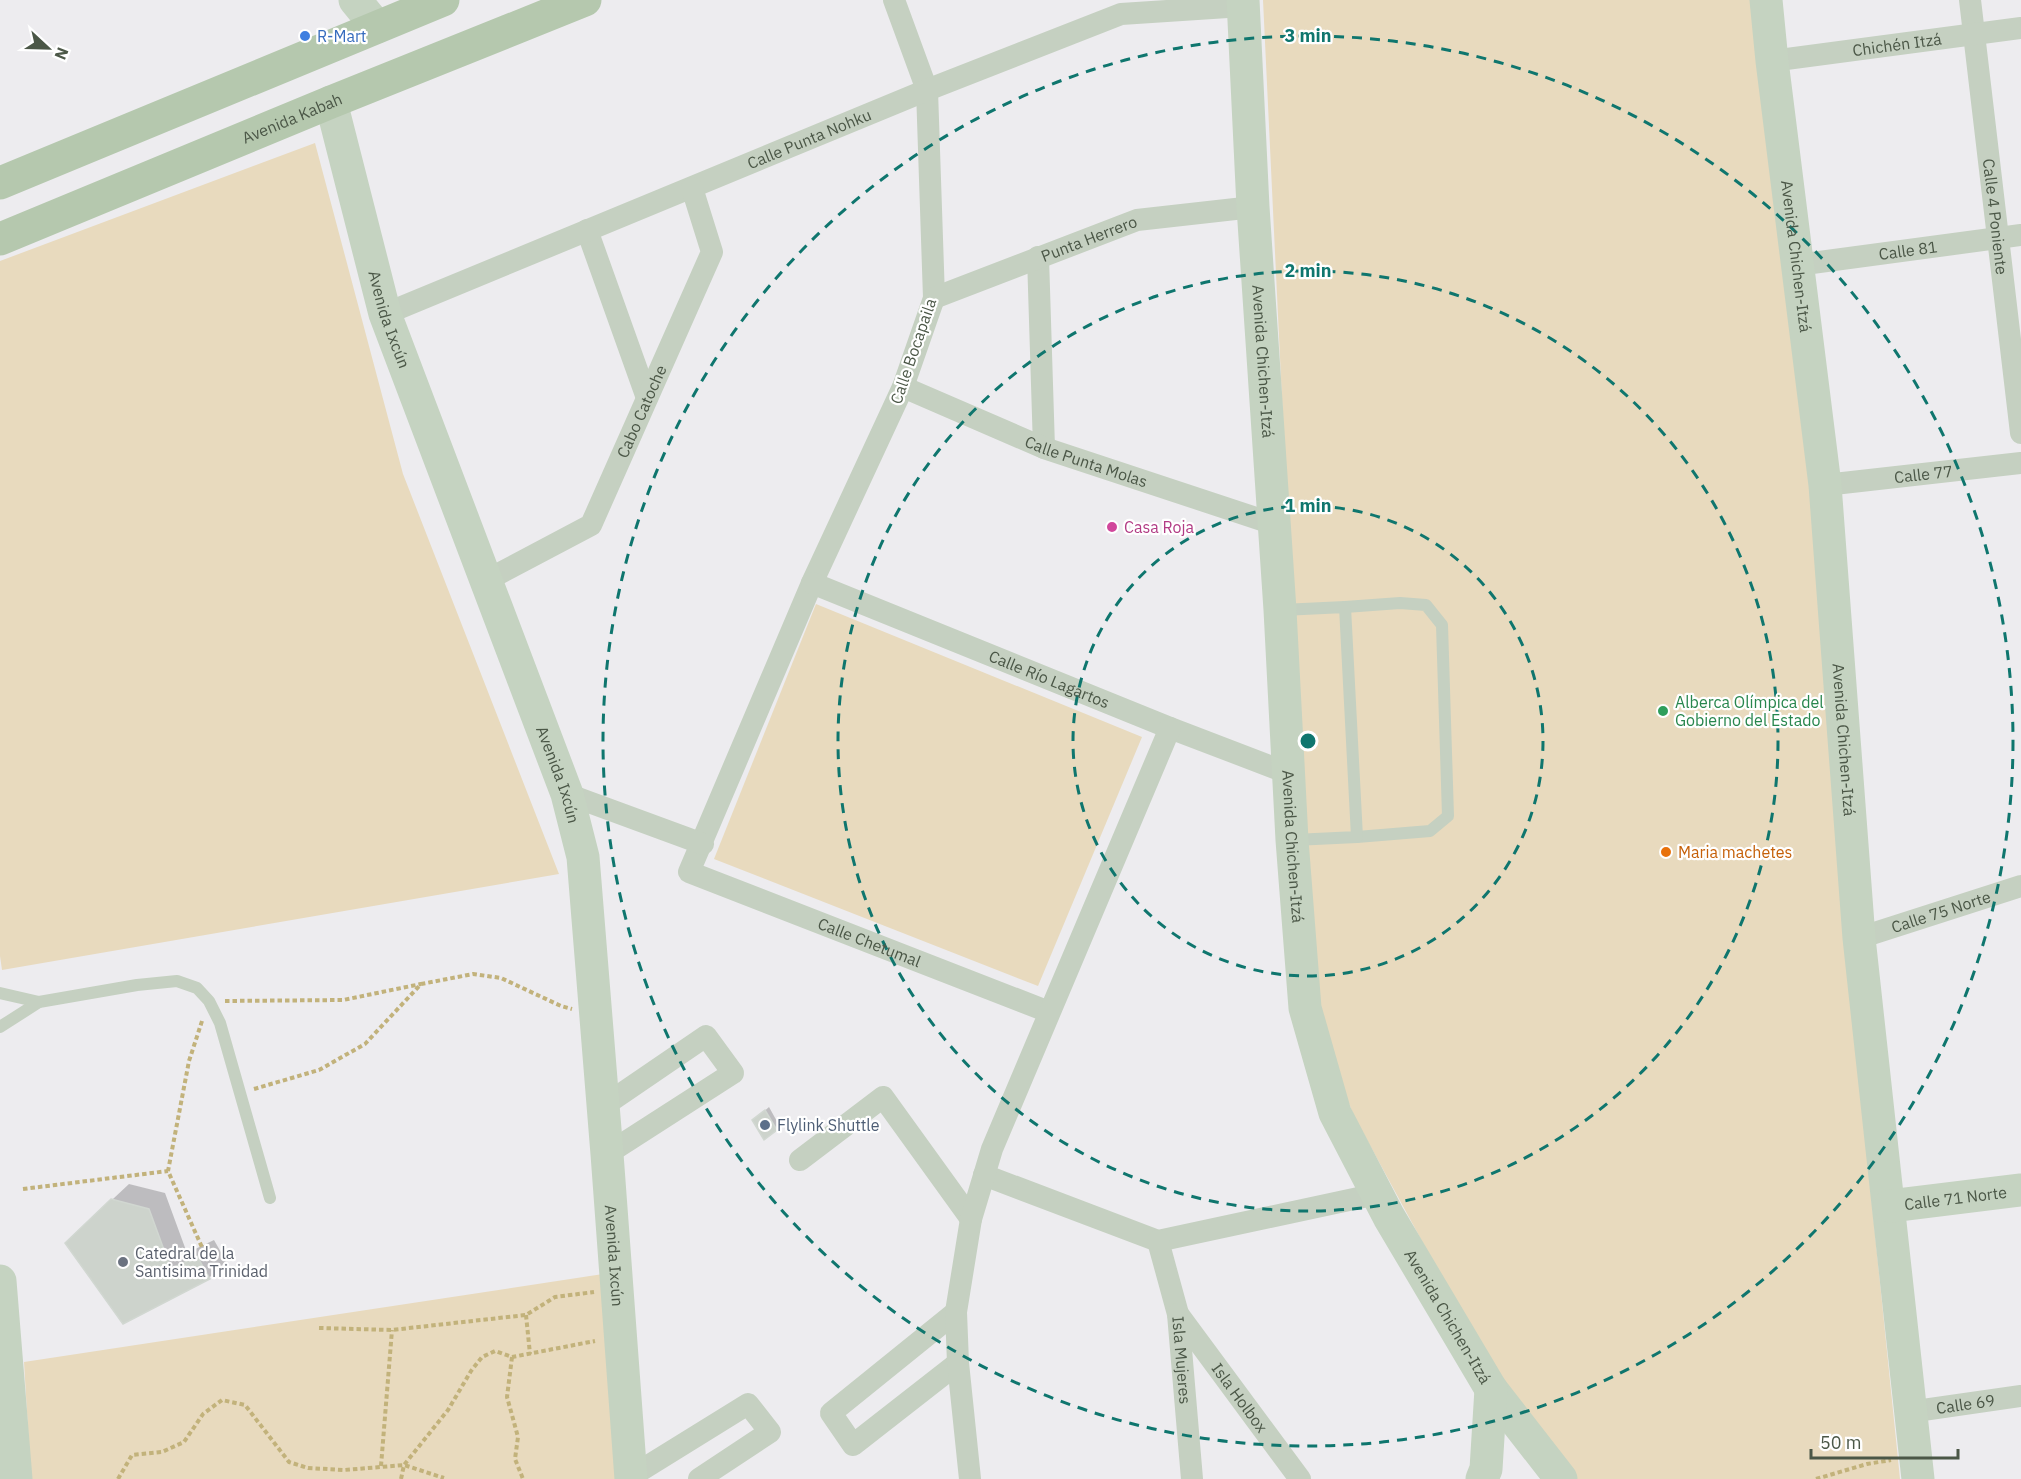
<svg xmlns="http://www.w3.org/2000/svg" width="2021" height="1479" font-family="'IBM Plex Sans',sans-serif">
  <style>
    .green { fill: #e8dabe }
    .shadow { fill: #0003 }
    .building { fill: #cdd3cc; stroke: #d1d7d1; stroke-width: 1.5 }
    .lines { fill: none; stroke-linecap: round; stroke-linejoin: round }
    .path { stroke: #c2b27b; stroke-width: 4; stroke-dasharray: 4.5 3; stroke-linecap: butt }
    .lane { stroke: #c5d0c1; stroke-width: 12 }
    .street { stroke: #c5d0c1; stroke-width: 22 }
    .secondary { stroke: #c5d3c1; stroke-width: 33 }
    .primary { stroke: #b5c8ae; stroke-width: 33 }
    .ring { fill: none; stroke: #0f766e; stroke-width: 3; stroke-dasharray: 10 8 }
    .shop-dot { fill: #3f7fe0; stroke: #fff; stroke-width: 2 }
    .hotel-dot { fill: #d1479c; stroke: #fff; stroke-width: 2 }
    .leisure-dot { fill: #2e9e5b; stroke: #fff; stroke-width: 2 }
    .food-dot { fill: #e8710a; stroke: #fff; stroke-width: 2 }
    .service-dot { fill: #5c6f8a; stroke: #fff; stroke-width: 2 }
    .worship-dot { fill: #6b7280; stroke: #fff; stroke-width: 2 }
    .labels { text-anchor: middle; stroke-width: 4.5; stroke-linejoin: round; paint-order: stroke }
    .shop-label { font-size: 16px; fill: #366cbe; stroke: #fff; text-anchor: start }
    .street-label { font-size: 16px; fill: #4b5747; stroke: #fff }
    .hotel-label { font-size: 16px; fill: #b23c85; stroke: #fff; text-anchor: start }
    .leisure-label { font-size: 16px; fill: #27864d; stroke: #fff; text-anchor: start }
    .food-label { font-size: 16px; fill: #c56008; stroke: #fff; text-anchor: start }
    .service-label { font-size: 16px; fill: #4e5e75; stroke: #fff; text-anchor: start }
    .worship-label { font-size: 16px; fill: #5b616d; stroke: #fff; text-anchor: start }
    .centre { fill: #0f766e; stroke: #fff; stroke-width: 3 }
    .ring-label { font-size: 18px; text-anchor: middle; font-weight: bold; fill: #0f766e; stroke: #fff; stroke-width: 4.5; stroke-linejoin: round; paint-order: stroke }
  </style>
  <rect width="100%" height="100%" fill="#edecef"/>
  <g class="green">
    <path d="M1263,0H1752L1811,489L1867,1155L1900,1479H1572L1498,1381L1354,1116L1337,1074L1316,1006L1292,610Z"/>
    <path d="M315,143L403,474L559,874L2,970L0,956V261Z"/>
    <path d="M816,604L1142,737L1038,986L714,859Z"/>
    <path d="M603,1274L616,1479H31L24,1362Z"/>
  </g>
  <g class="shadow">
    <path d="M769,1107L779,1125L776,1129L758,1117Z"/>
    <path d="M129,1184L165,1193L187,1253L214,1240L226,1261L209,1278L123,1322L83,1227Z"/>
  </g>
  <g class="building">
    <path d="M765,1110L777,1130L764,1140L752,1120Z"/>
    <path d="M111,1199L149,1209L171,1269L197,1256L210,1279L123,1324L65,1243Z"/>
  </g>
  <g class="lines">
    <g class="path">
      <path d="M225,1001L343,1000L421,984"/>
      <path d="M202,1021L189,1061L168,1171L209,1263"/>
      <path d="M254,1089L319,1070L365,1044L421,984L473,974L501,978L561,1006L572,1009"/>
      <path d="M23,1189L168,1171"/>
      <path d="M526,1315L530,1354"/>
      <path d="M319,1328L392,1330L526,1315L555,1297L594,1292"/>
      <path d="M512,1357L507,1397L518,1437L515,1459L523,1479"/>
      <path d="M381,1466L392,1330"/>
      <path d="M118,1479L132,1455L162,1452L184,1442L203,1414L222,1400L245,1405L289,1462L308,1468L344,1470L404,1465L444,1478"/>
      <path d="M401,1479L404,1465L448,1410L471,1371L482,1357L495,1351L512,1357L595,1341"/>
      <path d="M1816,1479L1867,1464L1891,1460"/>
    </g>
    <g class="lane">
      <path d="M1345,607L1400,603L1426,605L1442,625L1448,816L1430,831L1357,837"/>
      <path d="M1282,610L1345,607L1357,837L1294,840"/>
      <path d="M0,993L39,1002"/>
      <path d="M0,1027L39,1002L137,985L177,981L197,988L209,1001L220,1023L270,1198"/>
    </g>
    <g class="street">
      <path id="s1" d="M894,0L927,90L934,298L903,387L812,583L689,872L1049,1012"/>
      <path id="s2" d="M1970,0L2021,433"/>
      <path id="s3" d="M1772,61L2021,28"/>
      <path d="M587,230L647,398"/>
      <path d="M1038,257L1044,448"/>
      <path id="s4" d="M1797,265L2021,235"/>
      <path id="s5" d="M934,298L1137,220L1253,207"/>
      <path id="s6" d="M385,314L927,90L1121,14L1243,6"/>
      <path id="s7" d="M903,387L1044,448L1274,524"/>
      <path id="s8" d="M1825,485L2021,463"/>
      <path id="s9" d="M487,580L591,525L712,252L692,188"/>
      <path id="s10" d="M812,583L1170,728L1288,773"/>
      <path d="M567,794L703,844"/>
      <path id="s11" d="M1859,938L2021,886"/>
      <path d="M602,1107L706,1036L733,1073L607,1154"/>
      <path d="M800,1160L883,1097L971,1219"/>
      <path d="M984,1175L1158,1241L1377,1194"/>
      <path id="s12" d="M1158,1241L1178,1314L1192,1479"/>
      <path d="M956,1312L831,1413L853,1445L958,1363"/>
      <path id="s13" d="M1178,1314L1300,1479"/>
      <path id="s14" d="M1909,1412L2021,1396"/>
      <path d="M630,1477L748,1404L770,1432L699,1479"/>
      <path d="M970,1479L958,1363L956,1312L971,1219L992,1149L1170,728"/>
    </g>
    <g class="secondary">
      <path d="M355,0L377,27"/>
      <path id="s15" d="M1243,0L1253,207L1280,610L1292,840L1305,1008L1335,1113L1389,1217L1491,1389L1561,1479"/>
      <path id="s16" d="M1766,0L1772,61L1825,485L1859,938L1918,1479"/>
      <path id="s17" d="M331,102L385,314L567,794L583,857L607,1154L631,1479"/>
      <path id="s18" d="M1890,1206L2021,1190"/>
      <path d="M0,1281L16,1479"/>
      <path d="M1482,1479L1486,1469L1491,1389"/>
    </g>
    <g class="primary">
      <path d="M0,183L443,0"/>
      <path id="s19" d="M0,239L331,102L585,0"/>
    </g>
  </g>
  <g class="ring">
    <circle cx="1308" cy="741" r="235"/>
    <circle cx="1308" cy="741" r="470"/>
    <circle cx="1308" cy="741" r="705"/>
  </g>
  <circle class="shop-dot" cx="305" cy="36" r="6"/>
  <circle class="hotel-dot" cx="1112" cy="527" r="6"/>
  <circle class="leisure-dot" cx="1663" cy="711" r="6"/>
  <circle class="food-dot" cx="1666" cy="852" r="6"/>
  <circle class="service-dot" cx="765" cy="1125" r="6"/>
  <circle class="worship-dot" cx="123" cy="1262" r="6"/>
  <g class="labels">
    <g class="shop-label">
      <text x="317" y="42">R-Mart</text>
    </g>
    <g class="street-label">
      <text dy="6" stroke="none"><textPath href="#s3" startOffset="126">Chichén Itzá</textPath></text>
      <text dy="6" stroke="none"><textPath href="#s19" startOffset="316">Avenida Kabah</textPath></text>
      <text dy="6" stroke="none"><textPath href="#s6" startOffset="459">Calle Punta Nohku</textPath></text>
      <text dy="6" stroke="none"><textPath href="#s2" startOffset="218">Calle 4 Poniente</textPath></text>
      <text dy="6" stroke="none"><textPath href="#s5" startOffset="166">Punta Herrero</textPath></text>
      <text dy="6" stroke="none"><textPath href="#s4" startOffset="112">Calle 81</textPath></text>
      <text dy="6" stroke="none"><textPath href="#s16" startOffset="258">Avenida Chichen-Itzá</textPath></text>
      <text dy="6" stroke="none"><textPath href="#s17" startOffset="225">Avenida Ixcún</textPath></text>
      <text transform="translate(913 351) rotate(-71)" y="6">Calle Bocapaila</text>
      <text dy="6" stroke="none"><textPath href="#s15" startOffset="362">Avenida Chichen-Itzá</textPath></text>
      <text dy="6" stroke="none"><textPath href="#s9" startOffset="242">Cabo Catoche</textPath></text>
      <text dy="6" stroke="none"><textPath href="#s7" startOffset="198">Calle Punta Molas</textPath></text>
      <text dy="6" stroke="none"><textPath href="#s8" startOffset="99">Calle 77</textPath></text>
      <text dy="6" stroke="none"><textPath href="#s10" startOffset="256">Calle Río Lagartos</textPath></text>
      <text dy="6" stroke="none"><textPath href="#s16" startOffset="744">Avenida Chichen-Itzá</textPath></text>
      <text dy="6" stroke="none"><textPath href="#s17" startOffset="711">Avenida Ixcún</textPath></text>
      <text dy="6" stroke="none"><textPath href="#s15" startOffset="848">Avenida Chichen-Itzá</textPath></text>
      <text dy="6" stroke="none"><textPath href="#s11" startOffset="86">Calle 75 Norte</textPath></text>
      <text dy="6" stroke="none"><textPath href="#s1" startOffset="1122">Calle Chetumal</textPath></text>
      <text dy="6" stroke="none"><textPath href="#s18" startOffset="66">Calle 71 Norte</textPath></text>
      <text dy="6" stroke="none"><textPath href="#s17" startOffset="1197">Avenida Ixcún</textPath></text>
      <text dy="6" stroke="none"><textPath href="#s15" startOffset="1352">Avenida Chichen-Itzá</textPath></text>
      <text dy="6" stroke="none"><textPath href="#s12" startOffset="122">Isla Mujeres</textPath></text>
      <text dy="6" stroke="none"><textPath href="#s13" startOffset="104">Isla Holbox</textPath></text>
      <text dy="6" stroke="none"><textPath href="#s14" startOffset="57">Calle 69</textPath></text>
    </g>
    <g class="hotel-label">
      <text x="1124" y="533">Casa Roja</text>
    </g>
    <g class="leisure-label">
      <text x="1675" y="708">Alberca Olímpica del<tspan x="1675" dy="18">Gobierno del Estado</tspan></text>
    </g>
    <g class="food-label">
      <text x="1678" y="858">Maria machetes</text>
    </g>
    <g class="service-label">
      <text x="777" y="1131">Flylink Shuttle</text>
    </g>
    <g class="worship-label">
      <text x="135" y="1259">Catedral de la<tspan x="135" dy="18">Santisima Trinidad</tspan></text>
    </g>
  </g>
  <circle cx="1308" cy="741" r="9" class="centre"/>
  <g class="ring-label">
    <text x="1308" y="42">3 min</text>
    <text x="1308" y="277">2 min</text>
    <text x="1308" y="512">1 min</text>
  </g>
  <g transform="translate(48 48) rotate(112)" stroke="#ffffff" stroke-width="4.5" paint-order="stroke">
  <path d="M0-4.5L10 22L0 15L-10 22Z" fill="#4b5747"/>
  <text y="-9" font-size="16" font-weight="bold" text-anchor="middle" fill="#4b5747">N</text>
  </g>
  <path d="M1811 1449v9h147v-9" fill="none" stroke="#4b5747" stroke-width="3"/>
  <text x="1820" y="1449" font-size="18" fill="#4b5747" stroke="#ffffff" stroke-width="4.5" paint-order="stroke">50 m</text>
</svg>
